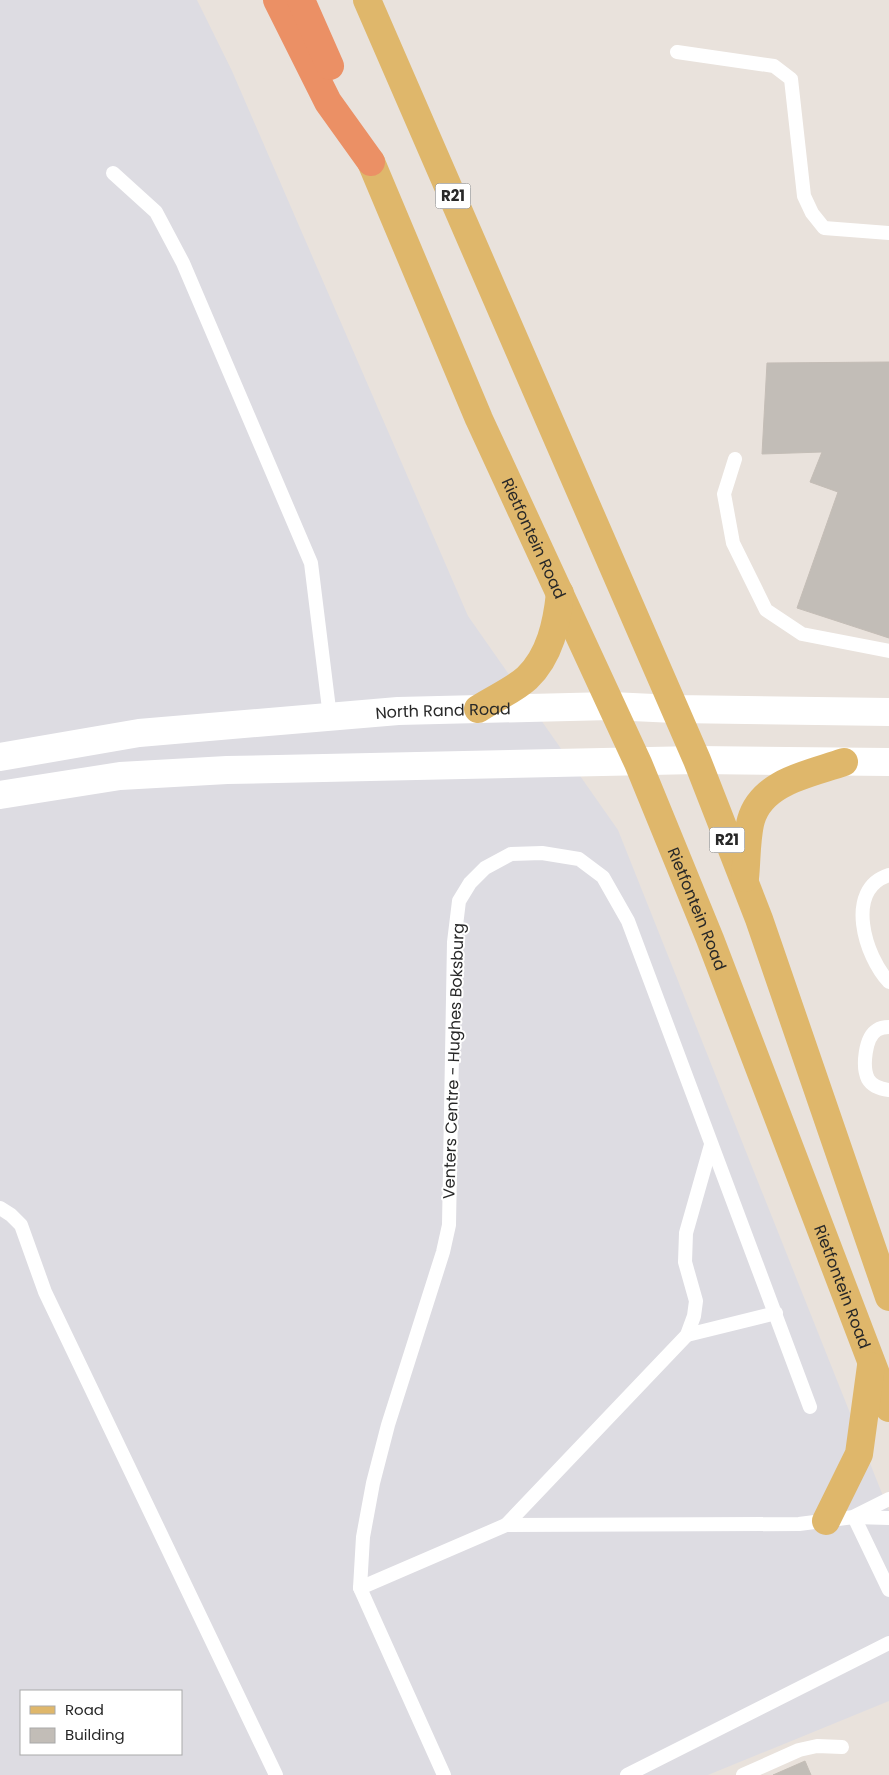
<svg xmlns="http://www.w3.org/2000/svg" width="889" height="1775" font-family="Poppins,sans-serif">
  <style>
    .industrial { fill: #dddce2; fill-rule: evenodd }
    .building { fill: #c2bdb7; stroke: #c4bdb6 }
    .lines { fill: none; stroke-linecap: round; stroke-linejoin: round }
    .lane { stroke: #fff; stroke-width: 14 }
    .secondary { stroke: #fff; stroke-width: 28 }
    .primary { stroke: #dfb76b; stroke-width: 28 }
    .highway { stroke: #eb9065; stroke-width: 28 }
    .labels { text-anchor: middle; stroke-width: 4; stroke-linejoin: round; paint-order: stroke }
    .shield { fill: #fff; stroke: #686868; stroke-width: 1 }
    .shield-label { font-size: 15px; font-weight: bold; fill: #282828 }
    .street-label { font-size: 16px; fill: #282828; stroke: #fff }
  </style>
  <rect width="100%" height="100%" fill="#e9e2dc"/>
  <path class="industrial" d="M0,0H197L232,71L468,616L618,830L889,1511V1701L708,1775H0ZM21,1691H181V1754H21Z"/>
  <g class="building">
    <path d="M889,362V638L797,608L838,492L810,482L822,452L762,454L767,363Z"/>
    <path d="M805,1761L811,1775H773Z"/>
  </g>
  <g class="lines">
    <g class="lane">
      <path d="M677,52L774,66L791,79L804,196L812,213L824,228L889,233"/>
      <path d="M113,173L156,212L183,263L311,563L330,717"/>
      <path d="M735,459L724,494L733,543L766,610L802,634L889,651"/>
      <path d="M889,875C844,889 865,957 889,982"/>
      <path d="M889,1027C885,1027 880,1028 877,1030C865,1037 862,1067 868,1079C872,1086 881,1089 889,1090"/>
      <path d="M0,1208L11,1215L21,1225L45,1292L276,1775"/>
      <path d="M687,1335L776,1313"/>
      <path d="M855,1516L889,1499"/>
      <path d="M854,1517L889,1590"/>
      <path d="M506,1525L687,1335L694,1316L696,1301L685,1262L686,1233L711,1145"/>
      <path d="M360,1588L363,1537L373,1483L388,1425L443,1252L449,1225L454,942L459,901L470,883L485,868L511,854L542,853L579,859L603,877L628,921L810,1407"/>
      <path d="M444,1775L360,1588L506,1525L799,1524L854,1517L889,1518"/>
      <path d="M627,1775L889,1643"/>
      <path d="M743,1775L799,1750L817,1746L842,1747"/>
    </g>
    <g class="secondary">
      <path id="s1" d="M0,757L139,733L398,711L611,706L675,709L889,712"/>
      <path d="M0,795L120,776L227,770L697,760L889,762"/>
    </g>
    <g class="primary">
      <path d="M367,0L697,760L759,919L889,1297"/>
      <path id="s2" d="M371,162L479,419L638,763L710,939L889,1408"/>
      <path d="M478,709C493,699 514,690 527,678C550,656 557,623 560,593"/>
      <path d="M745,878C747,860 746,838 751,820C762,781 810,774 844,762"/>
      <path d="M826,1521L859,1454L871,1366"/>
    </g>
    <g class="highway">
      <path d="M277,0L328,102L371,162"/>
      <path d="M301,0L330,66"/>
    </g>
  </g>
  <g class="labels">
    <g class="shield">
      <rect x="435.5" y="183.5" width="35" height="25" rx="4"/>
      <rect x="709.5" y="827.5" width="35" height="25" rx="4"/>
    </g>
    <g class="shield-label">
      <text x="453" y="201">R21</text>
      <text x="727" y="845">R21</text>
    </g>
    <g class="street-label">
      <text dy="6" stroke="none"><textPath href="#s2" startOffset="410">Rietfontein Road</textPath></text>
      <text dy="6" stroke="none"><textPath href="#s1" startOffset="446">North Rand Road</textPath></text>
      <text dy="6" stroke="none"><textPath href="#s2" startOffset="815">Rietfontein Road</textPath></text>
      <text transform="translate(453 1061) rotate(-88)" y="6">Venters Centre - Hughes Boksburg</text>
      <text dy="6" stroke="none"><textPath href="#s2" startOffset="1220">Rietfontein Road</textPath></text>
    </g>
  </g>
  <rect x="20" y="1690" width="162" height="65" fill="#ffffff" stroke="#a9a9a9"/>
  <rect x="30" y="1706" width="25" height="8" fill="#dfb76b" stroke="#a9a9a9"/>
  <text x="65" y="1715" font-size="15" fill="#282828">Road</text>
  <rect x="30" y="1728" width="25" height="15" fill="#c2bdb7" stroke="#a9a9a9"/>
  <text x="65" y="1740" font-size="15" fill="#282828">Building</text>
</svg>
